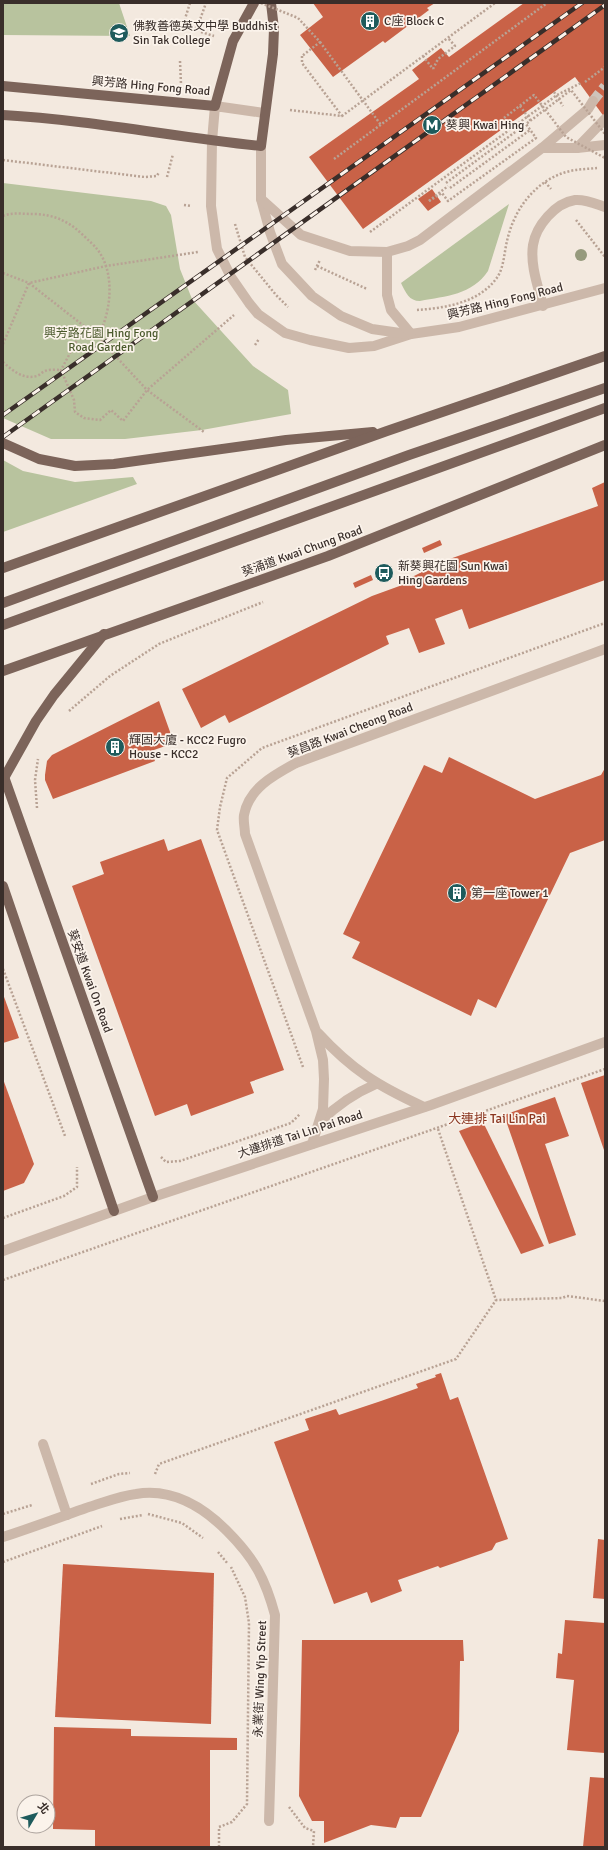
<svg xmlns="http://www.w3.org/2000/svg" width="608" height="1850" font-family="Signika,'Noto Sans TC',sans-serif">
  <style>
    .green { fill: #b8c39e }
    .building { fill: #c96247 }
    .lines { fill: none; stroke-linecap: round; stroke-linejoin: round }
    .minor-tunnel { stroke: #cec4bb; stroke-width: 10; stroke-dasharray: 10 5; stroke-linecap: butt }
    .path { stroke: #b8a294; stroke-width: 2.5; stroke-dasharray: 2 2; stroke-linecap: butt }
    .minor { stroke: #ccb8aa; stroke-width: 10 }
    .major { stroke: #7c645a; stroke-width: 10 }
    .rail-casing { stroke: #392e2a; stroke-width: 4.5 }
    .rail { stroke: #fbf3eb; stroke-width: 3; stroke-dasharray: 9; stroke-linecap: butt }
    .path-bridge { stroke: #b8a294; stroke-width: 2.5; stroke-dasharray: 2 2; stroke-linecap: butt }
    .tree { fill: #969a7d }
    .labels { text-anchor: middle; stroke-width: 3.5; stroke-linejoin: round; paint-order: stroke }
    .poi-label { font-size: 12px; fill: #392e2a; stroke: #fbf3eb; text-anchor: start }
    .street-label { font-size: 12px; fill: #392e2a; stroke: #fbf3eb }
    .park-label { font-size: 12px; fill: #4a592c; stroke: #fbf3eb }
    .neighbourhood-label { font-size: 13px; fill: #8b3620; stroke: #fbf3eb }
  </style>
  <rect width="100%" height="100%" fill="#f3e9df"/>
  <g class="green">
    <path d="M3,3H119L130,36L3,35Z"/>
    <path d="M3,183L151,201L166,206L171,215L180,269L192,299L253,366L288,390L291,414L202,430L125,439H51L3,418Z"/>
    <path d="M509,204L488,271C472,295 446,296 420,301C409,301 406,293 401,283Z"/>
    <path d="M3,460L23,471L75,482L133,477L137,484L3,532Z"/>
  </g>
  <g class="building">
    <path d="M313,3H435L427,8L429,10L385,43L383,41L333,77L300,35L323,17Z"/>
    <path d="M524,3H605V118L575,77L363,229L309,157L419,79L412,70L441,48L449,57Z"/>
    <path d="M432,189L441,202L428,211L418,199Z"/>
    <path d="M605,482V580L469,629L462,609L435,619L445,644L419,653L409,628L386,636L389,644L229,723L225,715L201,728L182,689L372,596L405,584L404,581L444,561L598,506L592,488Z"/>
    <path d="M440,540L442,545L424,553L422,548Z"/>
    <path d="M371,575L373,580L355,588L353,583Z"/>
    <path d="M159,701L174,743L151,751L155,761L53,799L45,780V775L47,761L52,755Z"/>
    <path d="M449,757L535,799L601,775L605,768V840L570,853L496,1008L478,999L471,1016L352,958L360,942L343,934L424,765L442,773Z"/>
    <path d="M164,839L168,851L201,839L284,1070L250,1082L254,1093L191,1116L187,1104L155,1116L72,886L104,874L100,862Z"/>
    <path d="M3,994L19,1038L3,1043Z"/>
    <path d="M605,1075V1153L581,1083Z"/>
    <path d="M3,1079L34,1164L24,1183L3,1191Z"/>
    <path d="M555,1097L569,1136L545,1144L576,1235L549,1244L504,1115Z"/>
    <path d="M483,1122L544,1246L521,1254L459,1131Z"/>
    <path d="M441,1373L450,1400L458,1397L508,1539L496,1543L492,1550L440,1568L438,1566L398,1580L402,1591L371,1603L367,1592L334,1604L274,1442L309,1430L305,1419L336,1409L339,1415L381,1401L418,1388L416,1384L436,1377L435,1375Z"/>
    <path d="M598,1539L605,1540V1599L593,1598Z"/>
    <path d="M63,1564L214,1573L211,1724L55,1717Z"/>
    <path d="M565,1620L605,1623V1753L567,1750L574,1680L556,1678L558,1653L562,1654Z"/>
    <path d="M302,1640H463L464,1661H460L459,1731L421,1817H400L396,1828L371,1825L324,1843V1821H312L299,1796Z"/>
    <path d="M54,1727L131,1729V1736L237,1738V1750H210V1847L95,1846V1830L53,1829Z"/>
    <path d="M590,1777L605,1778V1847H583Z"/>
  </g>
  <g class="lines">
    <path class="minor-tunnel" d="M593,101L605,86"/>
    <g class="path">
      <path d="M190,3L184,22L197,28L206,3"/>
      <path d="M201,32L214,36"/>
      <path d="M302,56V63L342,116"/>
      <path d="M423,56L433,69"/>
      <path d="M180,61L181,84"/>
      <path d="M433,69L438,59L455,46L448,38"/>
      <path d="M585,82L605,67"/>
      <path d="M554,92L563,106"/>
      <path d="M290,110L342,116L495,3"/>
      <path d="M334,159L547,3"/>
      <path d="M3,160L145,177L157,176L159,172"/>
      <path d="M167,177L173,154"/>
      <path d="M545,182L551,189"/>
      <path d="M446,183L526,124"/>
      <path d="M450,188L530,130"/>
      <path d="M429,201L448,186"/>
      <path d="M184,205L191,206"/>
      <path d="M3,216C12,212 23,214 33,214C54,214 70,222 84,236C89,241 94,245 97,249C116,273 111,312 98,337"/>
      <path d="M576,220L605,257"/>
      <path d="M235,224L245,257L276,295L288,307"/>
      <path d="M370,232L557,95L581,83"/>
      <path d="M317,266L367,289"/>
      <path d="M315,270L320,260"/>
      <path d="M3,273L29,283L98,337L147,390L204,432"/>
      <path d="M417,310C445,308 478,303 496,279C504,269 504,253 507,241C514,209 536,179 570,171C579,169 588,169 597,168"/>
      <path d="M84,327L61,370L74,400L75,412L84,418L100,420L111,410L123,421L147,390L234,315"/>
      <path d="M3,344L29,283L106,266L198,252"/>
      <path d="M255,345L259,339"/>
      <path d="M3,362C12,370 23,380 37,376C40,375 42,372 45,371C50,369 56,370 61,370"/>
      <path d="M69,711L110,676L159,644L263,602"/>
      <path d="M37,808L35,780L38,759"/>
      <path d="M3,969L65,1136"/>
      <path d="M303,1067L217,830L220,807L227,778L262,748L605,623"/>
      <path d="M438,1129L496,1300L562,1298L567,1296L605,1301"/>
      <path d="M161,1157L166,1162L180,1161L291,1123L300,1114"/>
      <path d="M3,1218L64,1196L77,1187V1167"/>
      <path d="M3,1280L605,1069"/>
      <path d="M155,1474L159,1464L456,1359L496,1300"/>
      <path d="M91,1484L119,1474L130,1473"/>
      <path d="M3,1514L32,1505"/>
      <path d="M148,1514L182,1523L203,1538"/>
      <path d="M120,1519L143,1515"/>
      <path d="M218,1552L228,1564"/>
      <path d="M3,1562L102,1526"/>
      <path d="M289,1807L305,1828L314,1831L313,1847"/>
      <path d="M219,1847V1827L232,1822L247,1804L249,1623L245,1597L231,1567"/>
    </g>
    <g class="minor">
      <path d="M264,113L215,106L212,141L211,206L217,249L231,277L249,303L258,314L285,333L310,340L349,348L374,346L411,334L459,327L605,288"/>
      <path d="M261,146V199L270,232L282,264L312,296L341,316L372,329L407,334"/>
      <path d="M542,148H577L605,145"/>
      <path d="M577,148L605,119"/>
      <path d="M261,199L301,235L350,251L387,252L408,246L420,240L542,148L588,109L593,101"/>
      <path d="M387,252V295L391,310L411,334"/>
      <path d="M543,306C538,286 530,265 533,245C536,226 555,203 575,200C586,199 596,204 605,207"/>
      <path d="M318,1033C352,1070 378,1086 424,1107"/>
      <path d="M320,1122C337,1105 355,1093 376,1084"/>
      <path d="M312,1144L323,1109L324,1079L323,1060L316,1031L245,834C245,828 243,821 244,815C249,788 274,775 296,763L605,649"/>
      <path d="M3,1251L153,1197L431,1105L605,1042"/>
      <path d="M43,1444L67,1515"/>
      <path d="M3,1537C31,1528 58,1518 86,1508C103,1503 119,1496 136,1494C172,1488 203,1507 227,1531C254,1558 265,1578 275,1615L269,1821"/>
    </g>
    <g class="major">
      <path d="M3,86L215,106L233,41L254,3"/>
      <path d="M3,115C90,120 175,137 261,146L273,54L274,29L271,3"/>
      <path d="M3,443L39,459L75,466L114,464L286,440L373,432"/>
      <path d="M3,568L387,431L605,356"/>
      <path d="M3,603L409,455L605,388"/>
      <path d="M3,625L605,408"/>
      <path d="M3,671L328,556L605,445"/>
      <path d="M3,774L153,1197"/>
      <path d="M4,778L36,721L54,695L104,634"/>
      <path d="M3,886L114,1211"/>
    </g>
    <g class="rail-casing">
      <g id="rail">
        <path d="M3,415L582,3"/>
        <path d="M3,437L605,5"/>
      </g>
    </g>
    <use href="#rail" class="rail"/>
    <g class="path-bridge">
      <path d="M261,3L298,18L320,42L302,56"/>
      <path d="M320,42L381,125"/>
      <path d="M520,106L531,121"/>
      <path d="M504,118L534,95L566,137L605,158"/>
      <path d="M429,201L442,193L448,201L536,138L526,124L571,90L605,134"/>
    </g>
  </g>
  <circle class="tree" cx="581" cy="255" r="6"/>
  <defs>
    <g id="building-disc" transform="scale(1)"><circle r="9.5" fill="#1e5b5c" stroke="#fbf3eb"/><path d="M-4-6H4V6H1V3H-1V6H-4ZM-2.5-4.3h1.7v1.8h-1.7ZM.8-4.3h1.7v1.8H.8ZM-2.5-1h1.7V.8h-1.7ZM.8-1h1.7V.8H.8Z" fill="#fff"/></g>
    <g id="school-disc" transform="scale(1)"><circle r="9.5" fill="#1e5b5c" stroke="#fbf3eb"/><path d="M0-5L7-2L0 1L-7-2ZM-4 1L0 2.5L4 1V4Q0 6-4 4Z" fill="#fff"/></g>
    <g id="metro-disc" transform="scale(1)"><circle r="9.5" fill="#1e5b5c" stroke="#fbf3eb"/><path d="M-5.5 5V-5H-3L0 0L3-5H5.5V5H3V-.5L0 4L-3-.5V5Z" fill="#fff"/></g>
    <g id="bus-disc" transform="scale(1)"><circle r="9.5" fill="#1e5b5c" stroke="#fbf3eb"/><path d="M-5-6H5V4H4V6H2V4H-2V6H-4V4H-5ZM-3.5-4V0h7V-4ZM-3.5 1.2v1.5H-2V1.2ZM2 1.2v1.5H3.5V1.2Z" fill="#fff"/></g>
  </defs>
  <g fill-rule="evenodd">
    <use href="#building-disc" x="370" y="21"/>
    <use href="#school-disc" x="119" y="33"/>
    <use href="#metro-disc" x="432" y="125"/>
    <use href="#bus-disc" x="384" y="573"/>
    <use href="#building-disc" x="115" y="747"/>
    <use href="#building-disc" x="457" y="893"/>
  </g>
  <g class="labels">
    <g class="poi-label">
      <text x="384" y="25">C座 Block C</text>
      <text x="133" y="30">佛教善德英文中學 Buddhist<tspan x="133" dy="14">Sin Tak College</tspan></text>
      <text x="446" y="129">葵興 Kwai Hing</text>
      <text x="398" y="570">新葵興花園 Sun Kwai<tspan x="398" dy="14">Hing Gardens</tspan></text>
      <text x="129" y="744">輝固大廈 - KCC2 Fugro<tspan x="129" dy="14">House - KCC2</tspan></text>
      <text x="471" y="897">第一座 Tower 1</text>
    </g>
    <g class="street-label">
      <text transform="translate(151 86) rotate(5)" y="4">興芳路 Hing Fong Road</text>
      <text transform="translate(505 301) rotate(-14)" y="4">興芳路 Hing Fong Road</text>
      <text transform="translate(302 551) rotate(-20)" y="4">葵涌道 Kwai Chung Road</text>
      <text transform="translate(350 730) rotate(-21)" y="4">葵昌路 Kwai Cheong Road</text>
      <text transform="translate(90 981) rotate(70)" y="4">葵安道 Kwai On Road</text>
      <text transform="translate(300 1134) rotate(-18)" y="4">大連排道 Tai Lin Pai Road</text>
      <text transform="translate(260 1679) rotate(-88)" y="4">永業街 Wing Yip Street</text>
    </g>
    <g class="park-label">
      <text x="101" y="337">興芳路花園 Hing Fong<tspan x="101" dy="14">Road Garden</tspan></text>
    </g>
    <g class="neighbourhood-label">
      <text x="497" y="1123">大連排 Tai Lin Pai</text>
    </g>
  </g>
  <rect width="608" height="1850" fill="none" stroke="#392e2a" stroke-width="8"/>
  <g transform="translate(36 1814) rotate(52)"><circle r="19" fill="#fbf3eb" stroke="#ada49e"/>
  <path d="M0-3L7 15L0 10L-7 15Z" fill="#1e5b5c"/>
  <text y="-6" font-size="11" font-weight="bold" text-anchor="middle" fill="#392e2a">北</text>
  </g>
</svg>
